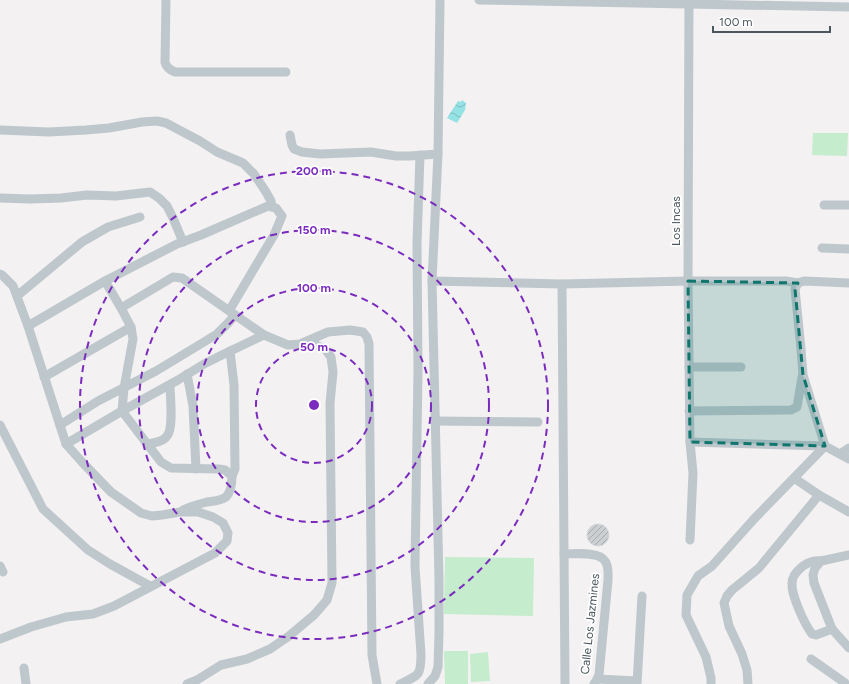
<svg xmlns="http://www.w3.org/2000/svg" width="849" height="684" font-family="Figtree,sans-serif">
  <style>
    .pitch { fill: #c4eccd }
    .water { fill: url(#water-waves) }
    .building { fill: url(#building-hatch); stroke: #d5d8dc }
    .lines { fill: none; stroke-linecap: round; stroke-linejoin: round }
    .minor { stroke: #bec7cc; stroke-width: 9 }
    .marked { fill: #0f766e; fill-opacity: 0.2; stroke: #0f766e; stroke-width: 3; stroke-dasharray: 8 5; stroke-linejoin: round }
    .ring { fill: none; stroke: #7b2cbf; stroke-width: 2; stroke-dasharray: 7 5 }
    .labels { text-anchor: middle; stroke-width: 3.5; stroke-linejoin: round; paint-order: stroke }
    .street-label { font-size: 12px; fill: #4a575d; stroke: #fff }
    .centre { fill: #7b2cbf; stroke: #fff; stroke-width: 2 }
    .ring-label { font-size: 12px; text-anchor: middle; font-weight: bold; fill: #7b2cbf; stroke: #fff; stroke-width: 3.5; stroke-linejoin: round; paint-order: stroke }
  </style>
  <defs>
    <pattern id="water-waves" width="16" height="10" patternUnits="userSpaceOnUse"><rect width="16" height="10" fill="#95e2e5"/><path d="M0 5q4-4 8 0t8 0" fill="none" stroke="#7cbabd"/></pattern>
    <pattern id="building-hatch" width="6" height="6" patternUnits="userSpaceOnUse"><rect width="6" height="6" fill="#cbcfd2"/><path d="M-1 1l2-2M0 6l6-6M5 7l2-2" fill="none" stroke="#a7abae"/></pattern>
  </defs>
  <rect width="100%" height="100%" fill="#f3f1f1"/>
  <g class="pitch">
    <path d="M813,133H848L847,156L812,155Z"/>
    <path d="M445,557L534,558L533,616L444,614Z"/>
    <path d="M444,651H468V684H445Z"/>
    <path d="M488,652L490,681L471,682L470,654Z"/>
  </g>
  <path class="water" d="M462,100L466,103L465,110L457,123L447,118L458,101L461,102Z"/>
  <circle class="building" cx="598" cy="535" r="11"/>
  <g class="lines">
    <g class="minor">
      <path d="M166,0L165,62C166,67 170,70 175,72H286"/>
      <path d="M479,0L849,7"/>
      <path d="M689,0L688,281L690,442L693,473L690,540"/>
      <path d="M0,130L49,132L86,130L109,128L142,122L157,121L166,123L200,141L217,152L243,163L254,174L266,192L271,201L272,207"/>
      <path d="M290,135L292,145L294,149L302,152L320,154L371,152L396,156H410L438,154"/>
      <path d="M0,198L30,199L61,198L87,195L116,196L150,192L159,198L167,206L173,218L183,242"/>
      <path d="M824,205H849"/>
      <path d="M822,248L849,249"/>
      <path d="M0,274L2,275L13,286L28,326L66,444L82,462L111,492L141,513L152,516L162,515L180,512H198L213,517L223,523L228,533L227,541L215,553L114,606L93,614L66,617L31,627L0,639"/>
      <path d="M105,281L121,308L131,327L133,339L124,388L122,411L161,462L171,468L219,469L225,470L232,476C232,483 231,492 226,497C221,501 213,501 207,502C199,504 191,506 183,510"/>
      <path d="M432,281L562,284L688,281H786L798,283"/>
      <path d="M562,284L565,684"/>
      <path d="M17,296L82,242L108,227L140,217"/>
      <path d="M121,308L173,277L182,278L264,335L288,345L300,344L328,332L350,330L363,332L367,337L369,344L372,655L377,684"/>
      <path d="M28,326L105,281L177,244L201,235L268,206L276,208L282,216L274,235L229,311"/>
      <path d="M230,351L234,385L235,469L232,476"/>
      <path d="M689,367H741"/>
      <path d="M187,374L193,406L196,469"/>
      <path d="M44,377L131,327"/>
      <path d="M689,411L791,410L797,407L802,377"/>
      <path d="M435,421L538,422"/>
      <path d="M0,425L43,509L88,550L110,564L150,586"/>
      <path d="M60,425L98,401L156,371L199,345L217,334L228,323L235,315"/>
      <path d="M690,442L825,446L849,459"/>
      <path d="M66,444L122,411L178,380L204,364L224,354L264,335"/>
      <path d="M147,444C154,443 163,442 167,436C174,428 170,396 170,385"/>
      <path d="M825,446L803,375L801,349L795,289L798,283L804,281L849,283"/>
      <path d="M840,454L849,448"/>
      <path d="M794,478L819,495L849,512"/>
      <path d="M564,554C575,554 599,551 605,561C609,566 608,574 608,580L599,675L596,681L594,684"/>
      <path d="M849,555L821,561L815,568L813,575L814,583L832,629L849,648"/>
      <path d="M821,561C814,560 809,562 803,566C798,570 792,576 792,583C791,595 805,625 812,634L816,635L832,629"/>
      <path d="M0,566L3,572"/>
      <path d="M811,659L845,683"/>
      <path d="M24,668L26,684"/>
      <path d="M598,679L637,681"/>
      <path d="M187,684L197,680L221,665L247,659L270,649L289,636L314,615L327,600L332,583L330,403L333,372L331,357L325,349L308,342"/>
      <path d="M400,684C419,675 421,676 421,654L415,567L418,370L417,243L420,155"/>
      <path d="M428,684L435,676L438,667L439,633V579L432,281L438,154L440,0"/>
      <path d="M637,684L642,596"/>
      <path d="M711,684V678L706,657L686,615L687,595L698,576L712,566L754,519L825,446"/>
      <path d="M748,684L747,670L742,654L729,626L724,603L727,596L732,590L759,568L819,495"/>
    </g>
  </g>
  <path class="marked" d="M688,281L798,283L795,289L803,375L825,446L690,442Z"/>
  <g class="ring">
    <circle cx="314" cy="405" r="58"/>
    <circle cx="314" cy="405" r="117"/>
    <circle cx="314" cy="405" r="175"/>
    <circle cx="314" cy="405" r="234"/>
  </g>
  <g class="labels">
    <g class="street-label">
      <text transform="translate(676 221) rotate(-90)" y="4">Los Incas</text>
      <text transform="translate(590 624) rotate(-84)" y="4">Calle Los Jazmines</text>
    </g>
  </g>
  <circle cx="314" cy="405" r="6" class="centre"/>
  <g class="ring-label">
    <text x="314" y="175">200 m</text>
    <text x="314" y="234">150 m</text>
    <text x="314" y="292">100 m</text>
    <text x="314" y="351">50 m</text>
  </g>
  <path d="M713 26v6h117v-6" fill="none" stroke="#4a575d" stroke-width="2"/>
  <text x="719" y="26" font-size="12" fill="#4a575d" stroke="#ffffff" stroke-width="3" paint-order="stroke">100 m</text>
</svg>
